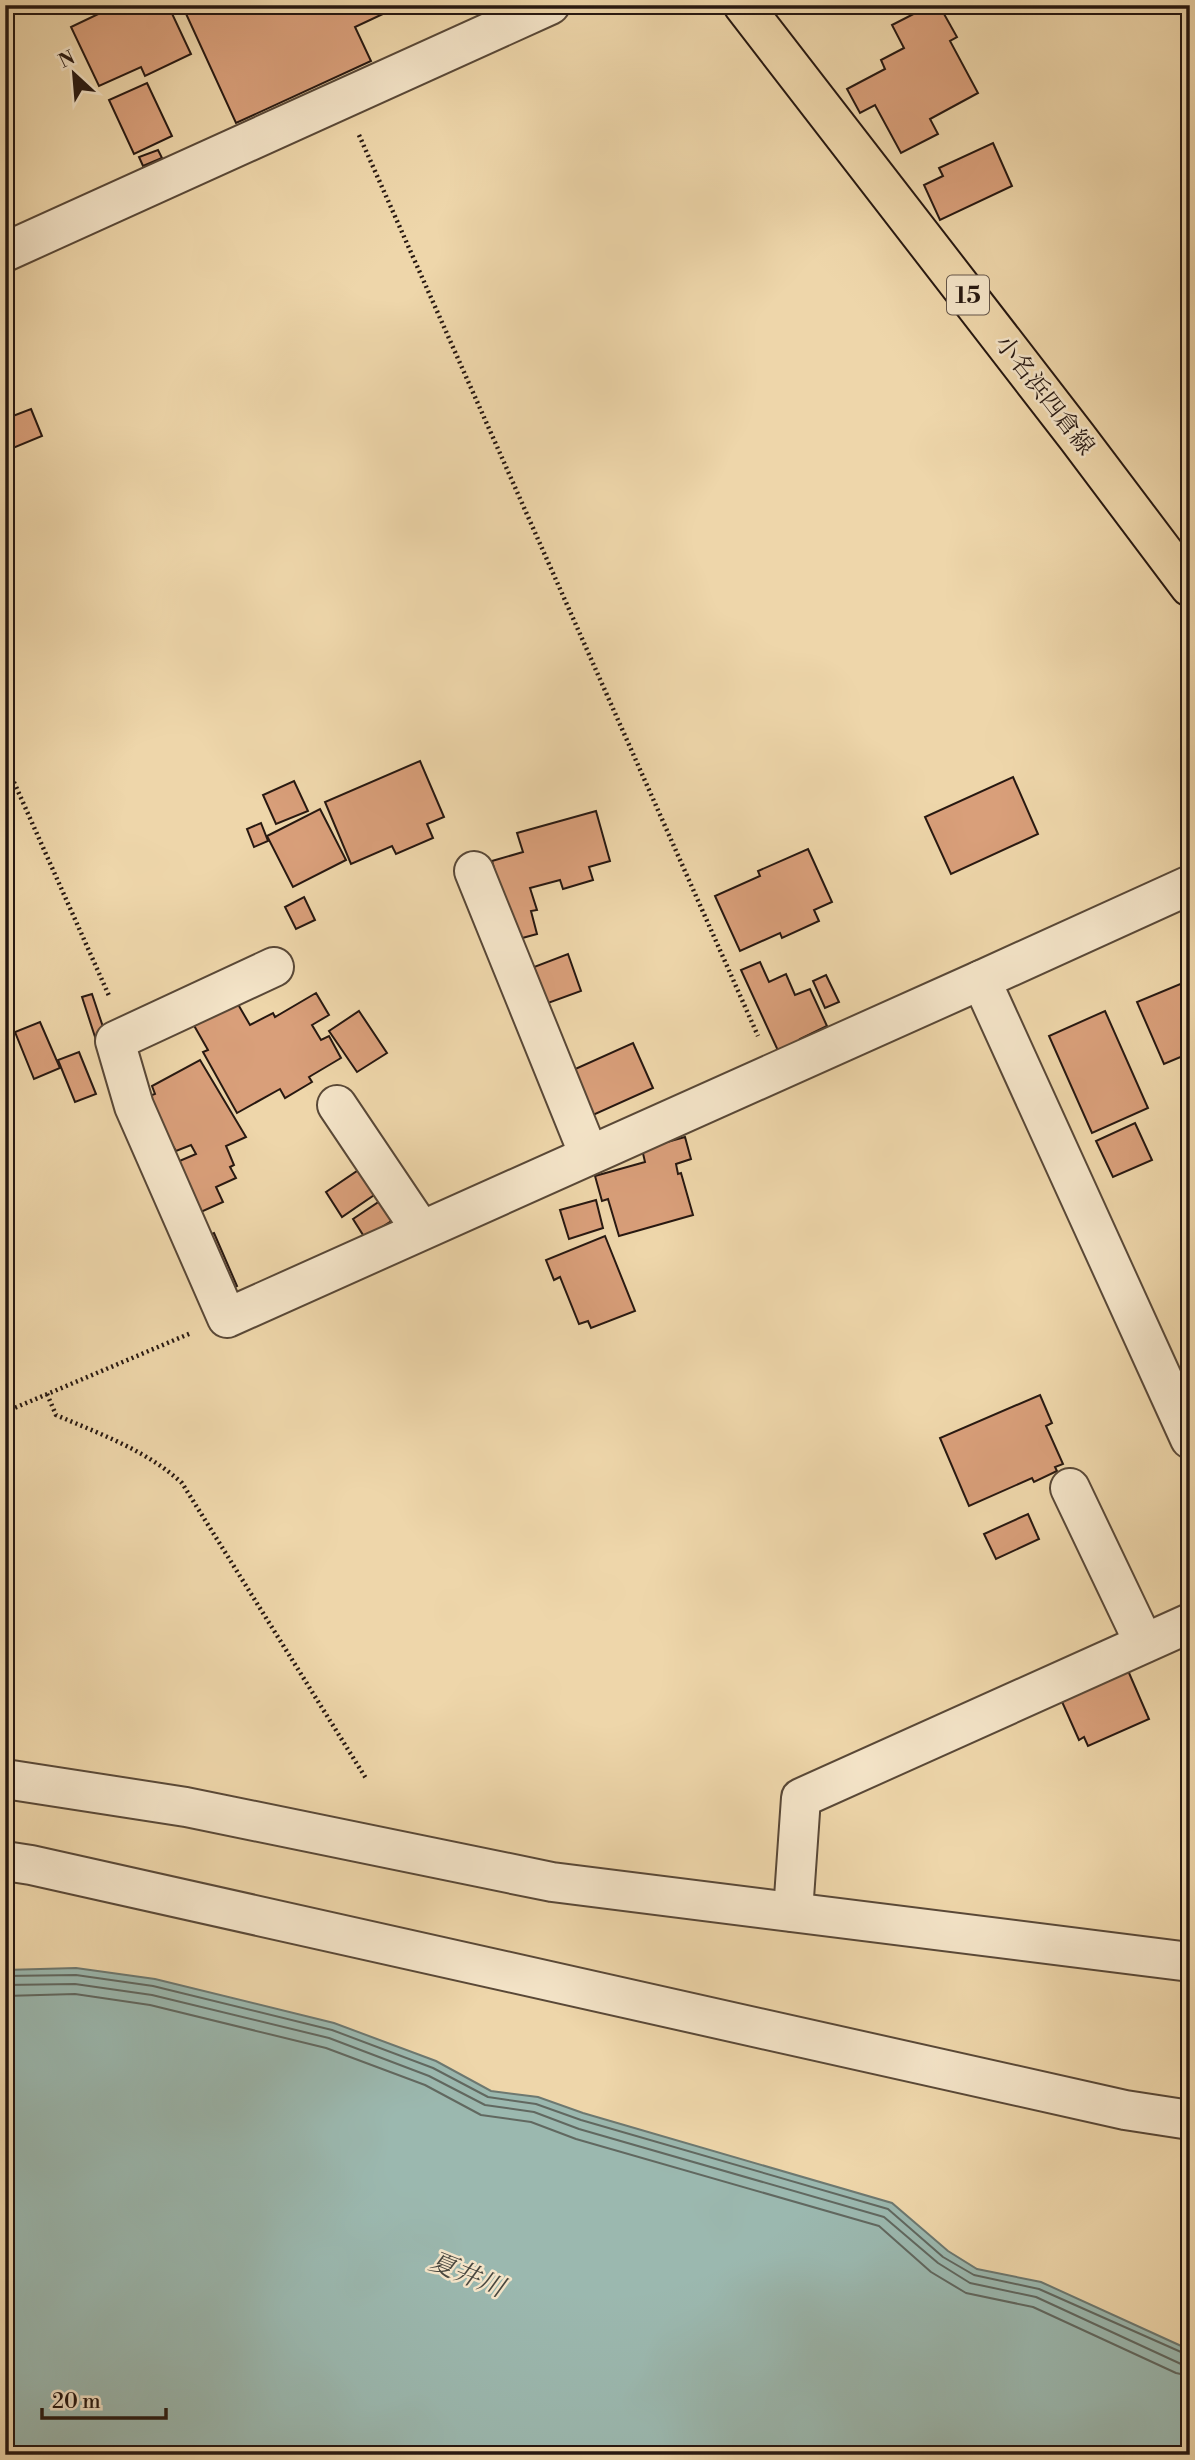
<svg xmlns="http://www.w3.org/2000/svg" width="1195" height="2460" font-family="'Libre Bodoni','Noto Serif JP',serif">
  <style>
    .water { fill: #9bb8af; stroke: #6d7870; stroke-width: 2 }
    .lines { fill: none; stroke-linecap: round; stroke-linejoin: round }
    .shore { stroke: #616860; stroke-width: 2 }
    .building { fill: #d99f7a; stroke: #271811; stroke-width: 2 }
    .minor-casing { stroke: #594837; stroke-width: 42 }
    .major-casing { stroke: #271811; stroke-width: 42 }
    .path { stroke: #271811; stroke-width: 4.5; stroke-dasharray: 2 3.5; stroke-linecap: butt }
    .minor { stroke: #f4e4c8; stroke-width: 38 }
    .major { stroke: #eed6aa; stroke-width: 38 }
    .labels { text-anchor: middle; stroke-width: 5; stroke-linejoin: round; paint-order: stroke }
    .shield { fill: #f4e4c8; stroke: #645548; stroke-width: 2 }
    .shield-label { font-size: 23px; font-weight: bold; fill: #271811 }
    .street-label { font-size: 24px; fill: #271811; stroke: #f4e4c8 }
    .water-label { font-size: 26px; font-style: italic; fill: #4a4840; stroke: #f4e4c8 }
  </style>
  <rect width="100%" height="100%" fill="#eed6aa"/>
  <filter id="stains"><feTurbulence type="fractalNoise" baseFrequency=".00286" numOctaves="4"/><feColorMatrix values="0 0 0 0 .2 0 0 0 0 .09 0 0 0 0 .02 0 0 0 .5 -.17"/></filter>
  <radialGradient id="worn" r=".72"><stop offset=".6" stop-color="#630" stop-opacity="0"/><stop offset="1" stop-color="#630" stop-opacity=".3"/></radialGradient>
  <path class="water" d="M76,1968L155,1979L334,2023L436,2061L491,2091L538,2097L583,2113L892,2203L948,2251L977,2269L1041,2282L1190,2350V2455H5V1970Z"/>
  <g class="lines">
    <g class="shore">
      <path d="M5,1976L76,1975L153,1986L332,2030L433,2068L488,2097L536,2104L581,2120L888,2209L943,2257L974,2275L1039,2289L1190,2356"/>
      <path d="M5,1985L75,1984L152,1995L329,2038L429,2076L485,2105L534,2112L579,2129L884,2217L938,2263L970,2283L1036,2297L1181,2364L1190,2365"/>
      <path d="M5,1996L75,1994L150,2005L326,2048L425,2085L481,2115L531,2122L576,2139L879,2226L931,2272L966,2293L1033,2307L1176,2373L1190,2376"/>
    </g>
  </g>
  <g class="building">
    <path d="M117,5H168L191,54L145,76L141,67L99,86L71,27Z"/>
    <path d="M182,5H402L355,27L371,61L236,123Z"/>
    <path d="M931,5H939L957,37L950,41L978,93L930,119L938,134L901,153L875,105L860,113L847,89L885,69L881,60L904,48L892,25Z"/>
    <path d="M147,83L172,136L134,154L109,100Z"/>
    <path d="M993,143L1012,186L940,220L924,185L943,176L939,168Z"/>
    <path d="M158,150L162,158L143,166L139,157Z"/>
    <path d="M31,409L42,436L13,448L5,428V419Z"/>
    <path d="M420,761L444,817L427,824L433,838L396,854L392,846L351,864L325,802Z"/>
    <path d="M1013,777L1038,834L951,874L925,817Z"/>
    <path d="M294,781L308,811L276,824L263,795Z"/>
    <path d="M320,809L346,860L293,887L267,836Z"/>
    <path d="M596,811L610,861L589,867L593,880L563,889L560,880L530,888L537,910L531,911L537,934L515,940L492,861L523,852L517,833Z"/>
    <path d="M261,823L268,841L254,847L247,829Z"/>
    <path d="M808,849L832,902L814,910L819,921L782,938L780,933L740,951L715,896L760,876L758,871Z"/>
    <path d="M304,897L315,920L296,929L285,907Z"/>
    <path d="M568,954L581,991L548,1003L534,967Z"/>
    <path d="M760,962L769,982L786,974L795,995L810,989L827,1026L800,1039L802,1045L780,1055L741,970Z"/>
    <path d="M826,975L839,1002L825,1008L813,981Z"/>
    <path d="M1190,980V1053L1164,1064L1137,1002Z"/>
    <path d="M316,993L329,1015L312,1025L321,1040L329,1036L341,1058L309,1077L312,1082L285,1098L280,1089L237,1113L203,1052L208,1050L192,1022L232,994L250,1025L273,1013L275,1017Z"/>
    <path d="M92,994L107,1039L97,1043L82,997Z"/>
    <path d="M359,1011L387,1053L357,1072L329,1031Z"/>
    <path d="M1105,1011L1148,1108L1092,1133L1049,1036Z"/>
    <path d="M40,1022L60,1068L34,1079L15,1032Z"/>
    <path d="M633,1043L653,1088L593,1115L573,1070Z"/>
    <path d="M79,1052L96,1094L75,1102L58,1060Z"/>
    <path d="M200,1060L246,1137L226,1146L234,1165L230,1167L236,1178L216,1187L223,1202L192,1216L170,1165L196,1154L191,1145L176,1151L144,1098L155,1094L152,1086Z"/>
    <path d="M1135,1123L1152,1160L1113,1177L1096,1141Z"/>
    <path d="M685,1137L691,1159L676,1164L678,1174L681,1173L693,1215L619,1236L608,1199L602,1201L595,1176L645,1162L642,1149Z"/>
    <path d="M363,1167L380,1191L342,1217L326,1192Z"/>
    <path d="M1185,1190H1190V1232Z"/>
    <path d="M383,1199L396,1218L365,1238L353,1219Z"/>
    <path d="M596,1200L603,1228L569,1239L560,1210Z"/>
    <path d="M214,1233L237,1286L224,1292L202,1238Z"/>
    <path d="M605,1236L635,1311L591,1328L588,1321L579,1324L560,1277L554,1280L546,1260Z"/>
    <path d="M1040,1395L1052,1423L1046,1426L1063,1464L1055,1467L1057,1471L1034,1482L1032,1478L969,1506L940,1438Z"/>
    <path d="M1028,1514L1039,1539L996,1559L984,1534Z"/>
    <path d="M1126,1666L1149,1719L1088,1746L1084,1737L1079,1740L1059,1695Z"/>
  </g>
  <g class="lines">
    <g class="minor-casing">
      <g id="minor">
        <path d="M5,252L550,5"/>
        <path d="M474,871L589,1155"/>
        <path d="M274,967L115,1041L134,1106L227,1318L981,980L1190,885"/>
        <path d="M981,980L1190,1439"/>
        <path d="M337,1105L421,1230"/>
        <path d="M1070,1488L1144,1643"/>
        <path d="M5,1779L186,1807L552,1882L1190,1962"/>
        <path d="M5,1861L31,1865L1125,2110L1190,2120"/>
        <path d="M793,1912L801,1798L1190,1623"/>
      </g>
    </g>
    <g class="major-casing">
      <path id="major" d="M743,5L1077,437L1190,587"/>
    </g>
    <g class="path">
      <path d="M359,135L758,1036"/>
      <path d="M5,762L110,998"/>
      <path d="M47,1394L56,1415C100,1434 146,1450 182,1483L367,1780"/>
      <path d="M5,1412L191,1333"/>
    </g>
    <use href="#minor" class="minor"/>
    <use href="#major" class="major"/>
  </g>
  <g class="labels">
    <rect class="shield" x="947" y="275.5" width="42" height="39" rx="5"/>
    <g class="shield-label">
      <text x="968" y="303">15</text>
    </g>
    <g class="street-label">
      <text transform="translate(1045 395) rotate(52)" y="8">小名浜四倉線</text>
    </g>
    <g class="water-label">
      <text transform="translate(467 2274) rotate(22)" y="9">夏井川</text>
    </g>
  </g>
  <rect width="1195" height="2460" fill="none" stroke="#eed6aa" stroke-width="28"/>
  <rect x="7" y="7" width="1181" height="2446" fill="none" stroke="#271811" stroke-width="3.5"/>
  <rect x="14" y="14" width="1167" height="2432" fill="none" stroke="#271811" stroke-width="2"/>
  <g transform="translate(74 74) rotate(334)" stroke="#f4e4c8" stroke-width="5" paint-order="stroke">
  <path d="M0-5L12 26L0 18L-12 26Z" fill="#271811"/>
  <text y="-10" font-size="19" font-weight="bold" text-anchor="middle" fill="#271811">N</text>
  </g>
  <path d="M42 2408v10h124v-10" fill="none" stroke="#271811" stroke-width="3.5"/>
  <text x="52" y="2408" font-size="21" fill="#271811" stroke="#f4e4c8" stroke-width="5" paint-order="stroke">20 m</text>
  <rect width="100%" height="100%" filter="url(#stains)"/>
  <rect width="100%" height="100%" fill="url(#worn)"/>
</svg>
